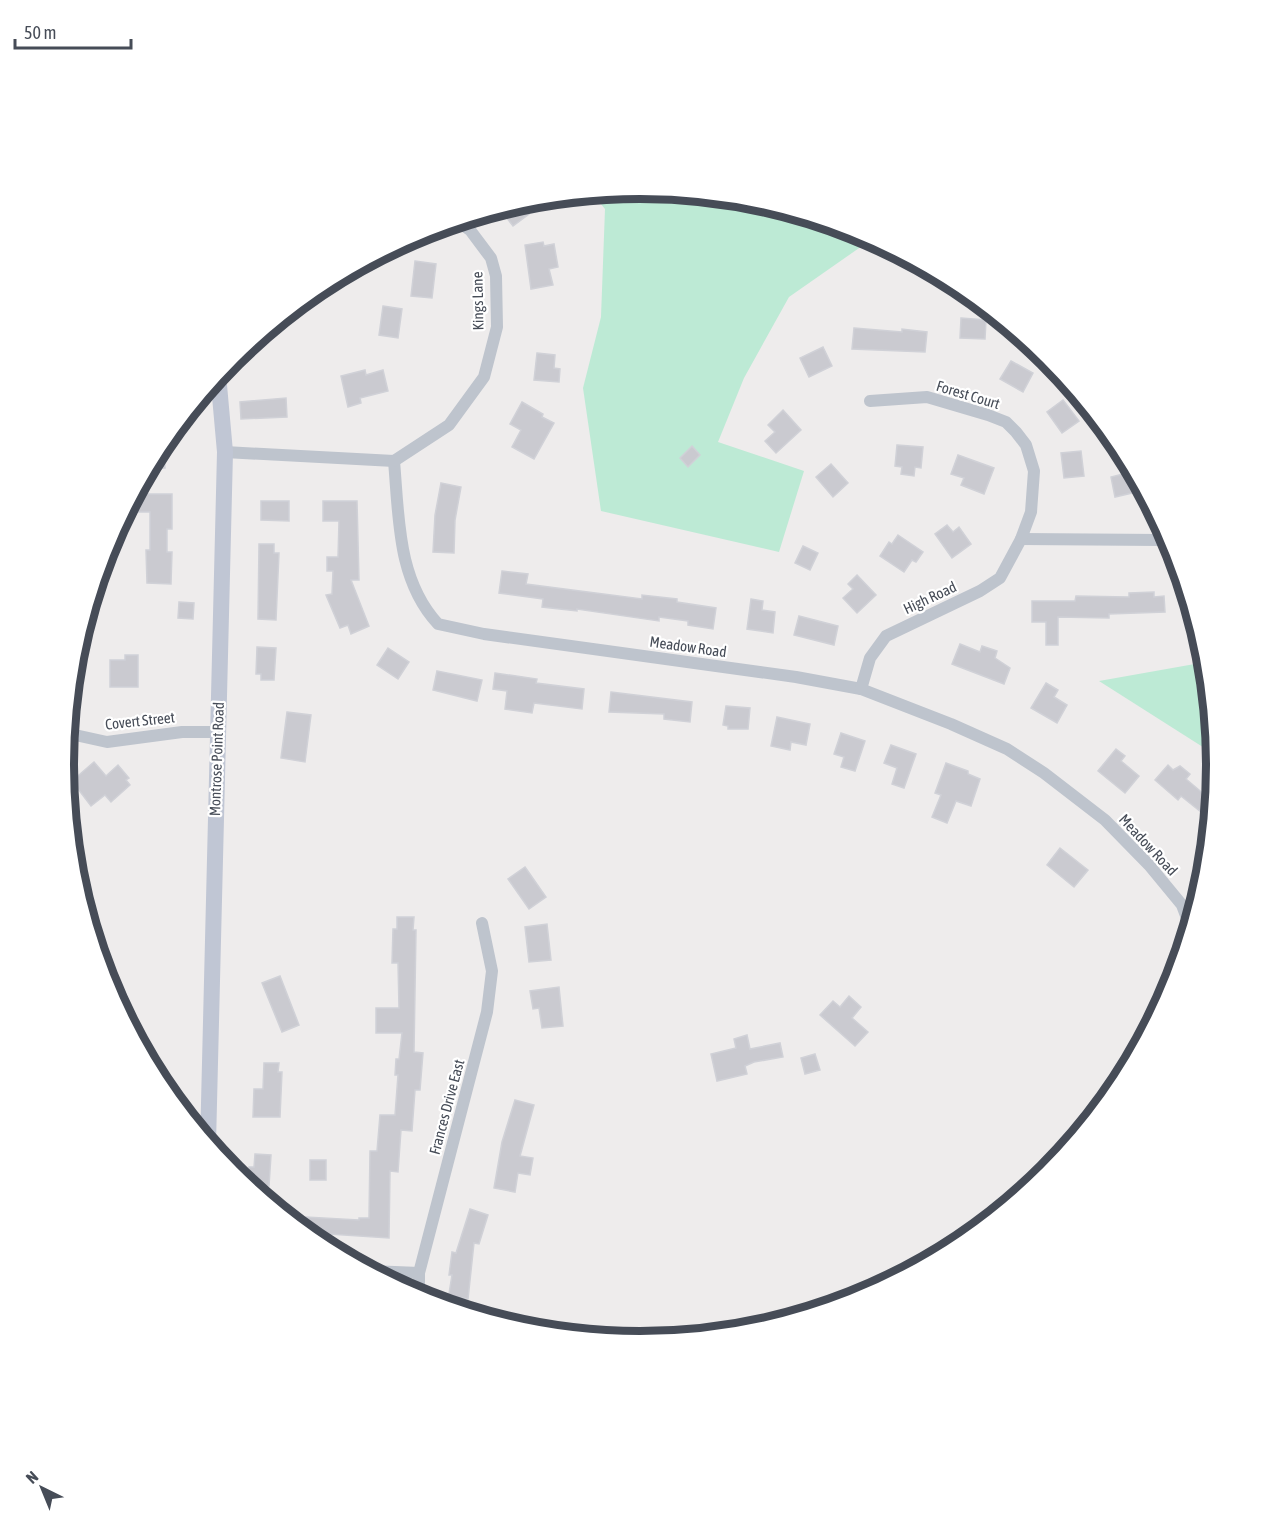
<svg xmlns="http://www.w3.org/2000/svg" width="1279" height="1530" font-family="'Asap Condensed',sans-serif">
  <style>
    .green { fill: #bdead5 }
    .building { fill: #cacad0; stroke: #d0d1d7; stroke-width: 1.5 }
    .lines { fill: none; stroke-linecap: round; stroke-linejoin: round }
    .street { stroke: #bec4cd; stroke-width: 12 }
    .secondary { stroke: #c0c6d4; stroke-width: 16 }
    .labels { text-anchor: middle; stroke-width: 4.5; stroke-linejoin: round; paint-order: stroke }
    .street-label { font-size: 15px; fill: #464c57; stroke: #fff }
    .rim { fill: none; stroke: #464c57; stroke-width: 8 }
  </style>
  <rect width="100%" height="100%" fill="#eeecec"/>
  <g class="green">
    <path d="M640,189L752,200L860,233L872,239L789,297L744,378L718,442L804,471L779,552L601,511L583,388L601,317L605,209L592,193Z"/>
    <path d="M1206,662L1215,759L1206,749L1099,681Z"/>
  </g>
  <g class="building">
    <path d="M520,202L529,214L513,226L499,208Z"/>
    <path d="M543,242L544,246L554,244L558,267L549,269L553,285L531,289L525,245Z"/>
    <path d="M415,261L436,264L432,298L411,296Z"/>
    <path d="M383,306L402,309L398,338L379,335Z"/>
    <path d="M961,318L986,320L985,339L960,338Z"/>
    <path d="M854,328L902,332V329L927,332L925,352L852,349Z"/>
    <path d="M823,347L832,366L809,377L800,358Z"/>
    <path d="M537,353L555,355L554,368L560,369L559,382L534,380Z"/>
    <path d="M1011,361L1033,373L1023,392L1000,379Z"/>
    <path d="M365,370L366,375L383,370L388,391L360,398L361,403L348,407L341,376Z"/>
    <path d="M286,398L287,417L241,419L240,402Z"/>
    <path d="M1063,400L1079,421L1062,433L1047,412Z"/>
    <path d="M522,402L543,414L542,417L554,423L534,459L512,447L521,430L510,424Z"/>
    <path d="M783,410L801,430L776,453L765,441L775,432L768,425Z"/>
    <path d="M163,442L165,468L147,469L160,444Z"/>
    <path d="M897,445L923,447L921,468L915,467L914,476L901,474L902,467L895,466Z"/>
    <path d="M692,446L700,455L688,467L680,458Z"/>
    <path d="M1122,450L1141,491L1115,497L1111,477L1123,474L1117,451Z"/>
    <path d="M1081,451L1084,476L1064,478L1061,453Z"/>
    <path d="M958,455L994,468L984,494L961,485L964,478L951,474Z"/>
    <path d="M831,464L848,483L833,497L816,477Z"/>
    <path d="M441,483L461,487L455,520L454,553L433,552L435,515Z"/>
    <path d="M143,494H172V529H167V552H172L171,584L147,583L146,550H150V512H131V498H143Z"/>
    <path d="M261,501H289V521L261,520Z"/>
    <path d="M323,501H357L359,580H351L369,626L351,634L348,625L340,628L326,595L332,594L333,571H327V557H338L339,521H323Z"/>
    <path d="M947,525L953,532L959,527L971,544L952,558L935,534Z"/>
    <path d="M898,535L923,552L916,562L912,560L904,572L880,556L889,542L892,544Z"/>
    <path d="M259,544H274V553H279L276,620L258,619Z"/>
    <path d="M803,546L818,553L810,570L795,563Z"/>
    <path d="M502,571L528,574L526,584L642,599V595L677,599V602L716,608L713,629L688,625V621L659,617V621L577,609V611L542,607L543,599L499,593Z"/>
    <path d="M857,575L876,595L857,613L843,598L853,589L848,584Z"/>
    <path d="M1154,592V597L1164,596L1165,612L1109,614V618L1058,617V645H1046V622H1032V601H1075L1076,596L1129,597V593Z"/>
    <path d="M751,599L763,601L762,610L775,612L773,633L747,629Z"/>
    <path d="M179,602L194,603L193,619L178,618Z"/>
    <path d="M799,616L838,626L834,645L794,635Z"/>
    <path d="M960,644L980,652L982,646L997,651L995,658L1010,668L1004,684L952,664Z"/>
    <path d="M257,647L276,648L274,680H261V674H256Z"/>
    <path d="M388,648L409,662L398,679L377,665Z"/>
    <path d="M125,655H138V687H110V660H125Z"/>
    <path d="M437,671L482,680L477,701L433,690Z"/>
    <path d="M495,673L537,679L536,683L584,689L582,709L534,703L532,713L505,709L507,691L493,689Z"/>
    <path d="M1046,683L1058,690L1054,697L1067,705L1057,723L1031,708Z"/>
    <path d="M611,692L692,702L690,722L664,719V714L609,712Z"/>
    <path d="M726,706L750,708L748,729H728V726L723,725Z"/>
    <path d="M287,712L311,715L305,762L281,758Z"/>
    <path d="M777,717L810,724L806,745L791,742L790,750L771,746Z"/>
    <path d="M841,733L865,741L855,771L841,767L844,757L834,754Z"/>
    <path d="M891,745L916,754L904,788L892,784L897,768L884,763Z"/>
    <path d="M1116,749L1125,756L1121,761L1139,776L1125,793L1098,771Z"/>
    <path d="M94,762L106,776L118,765L129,778L126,780L130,785L111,802L105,795L91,806L72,781Z"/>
    <path d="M946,763L968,771V774L980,779L971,806L956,801L947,823L932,817L941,795L935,793Z"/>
    <path d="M1168,765L1173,770L1180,766L1190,774L1186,779L1212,801L1211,820L1181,796L1178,800L1155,780Z"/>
    <path d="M1060,848L1088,870L1074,887L1047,865Z"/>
    <path d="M525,867L546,897L529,909L508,879Z"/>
    <path d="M397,917H414L413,930H416L414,1052L423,1053L420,1090H415L412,1131L401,1130L398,1172L390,1171L389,1238L329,1234L328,1238L310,1237L305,1233L306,1217L359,1220V1218H369L370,1151H377L380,1115H395L398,1075H395L396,1059H399L402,1033H376V1008H399L398,963H392L393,929H397Z"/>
    <path d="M547,924L551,960L529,962L525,927Z"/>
    <path d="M280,976L299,1025L282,1032L262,983Z"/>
    <path d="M559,987L563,1026L542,1028L539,1008L533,1009L530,991Z"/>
    <path d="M849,996L861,1007L852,1018L868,1032L855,1046L820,1015L833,1001L840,1007Z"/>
    <path d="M747,1035L750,1049L780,1043L783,1057L754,1062L745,1066L747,1074L717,1081L711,1054L736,1048L734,1039Z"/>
    <path d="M815,1054L820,1070L805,1074L801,1058Z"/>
    <path d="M264,1063H279L278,1072H282L280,1117H253L254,1089H263Z"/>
    <path d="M515,1100L534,1105L520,1156L533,1158L530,1175L518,1173L515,1192L494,1188L502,1142Z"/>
    <path d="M255,1154L271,1155L269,1186L247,1184L249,1167H254Z"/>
    <rect x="310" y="1160" width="16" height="20"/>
    <path d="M470,1209L488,1215L479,1244L474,1243L468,1299L462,1298L463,1311L447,1306L452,1275H449L452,1252L456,1253Z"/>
  </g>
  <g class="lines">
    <g class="street">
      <path d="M225,452L394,461"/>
      <path d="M394,461C399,517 397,580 438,624L484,634L796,677L861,689L951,724L1007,749L1044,773L1105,820L1149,865L1182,905L1190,926"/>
      <path d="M394,461L449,425L484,377L497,327L496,276L491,258L470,230L457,221"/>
      <path d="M1021,539L1161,540"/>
      <path d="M861,689L870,658L886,636L980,591L1000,578L1021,539L1031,512L1034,471L1026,445L1016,432L1006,422L988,415L927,397L870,401"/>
      <path d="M66,733L107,742L182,732H218"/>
      <path d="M370,1271L419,1273"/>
      <path d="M419,1298V1273L487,1012L492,971L482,923"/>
    </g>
    <path class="secondary" d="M208,1144L225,452L218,374"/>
  </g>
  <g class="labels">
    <g class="street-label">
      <text transform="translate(478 301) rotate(-91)" y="5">Kings Lane</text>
      <text transform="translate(968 395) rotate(17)" y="5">Forest Court</text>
      <text transform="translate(930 598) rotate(-25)" y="5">High Road</text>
      <text transform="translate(688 647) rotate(8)" y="5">Meadow Road</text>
      <text transform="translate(140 721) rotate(-6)" y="5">Covert Street</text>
      <text transform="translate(217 759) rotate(-88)" y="5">Montrose Point Road</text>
      <text transform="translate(1148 845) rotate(47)" y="5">Meadow Road</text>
      <text transform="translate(447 1107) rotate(-75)" y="5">Frances Drive East</text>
    </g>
  </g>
  <path d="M0 0H1279V1530H0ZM74 765a566 566 0 1 1 1132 0a566 566 0 1 1-1132 0Z" fill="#fff" fill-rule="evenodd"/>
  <path class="rim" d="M74 765a566 566 0 1 1 1132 0a566 566 0 1 1-1132 0Z"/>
  <g transform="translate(42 1488) rotate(317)" stroke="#ffffff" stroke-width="4.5" paint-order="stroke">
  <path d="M0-4.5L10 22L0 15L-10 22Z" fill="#464c57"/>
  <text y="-9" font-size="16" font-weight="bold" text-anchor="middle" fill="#464c57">N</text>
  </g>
  <path d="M15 39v9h116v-9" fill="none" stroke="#464c57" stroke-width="3"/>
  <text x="24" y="39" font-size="18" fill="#464c57" stroke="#ffffff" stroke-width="4.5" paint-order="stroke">50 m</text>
</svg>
